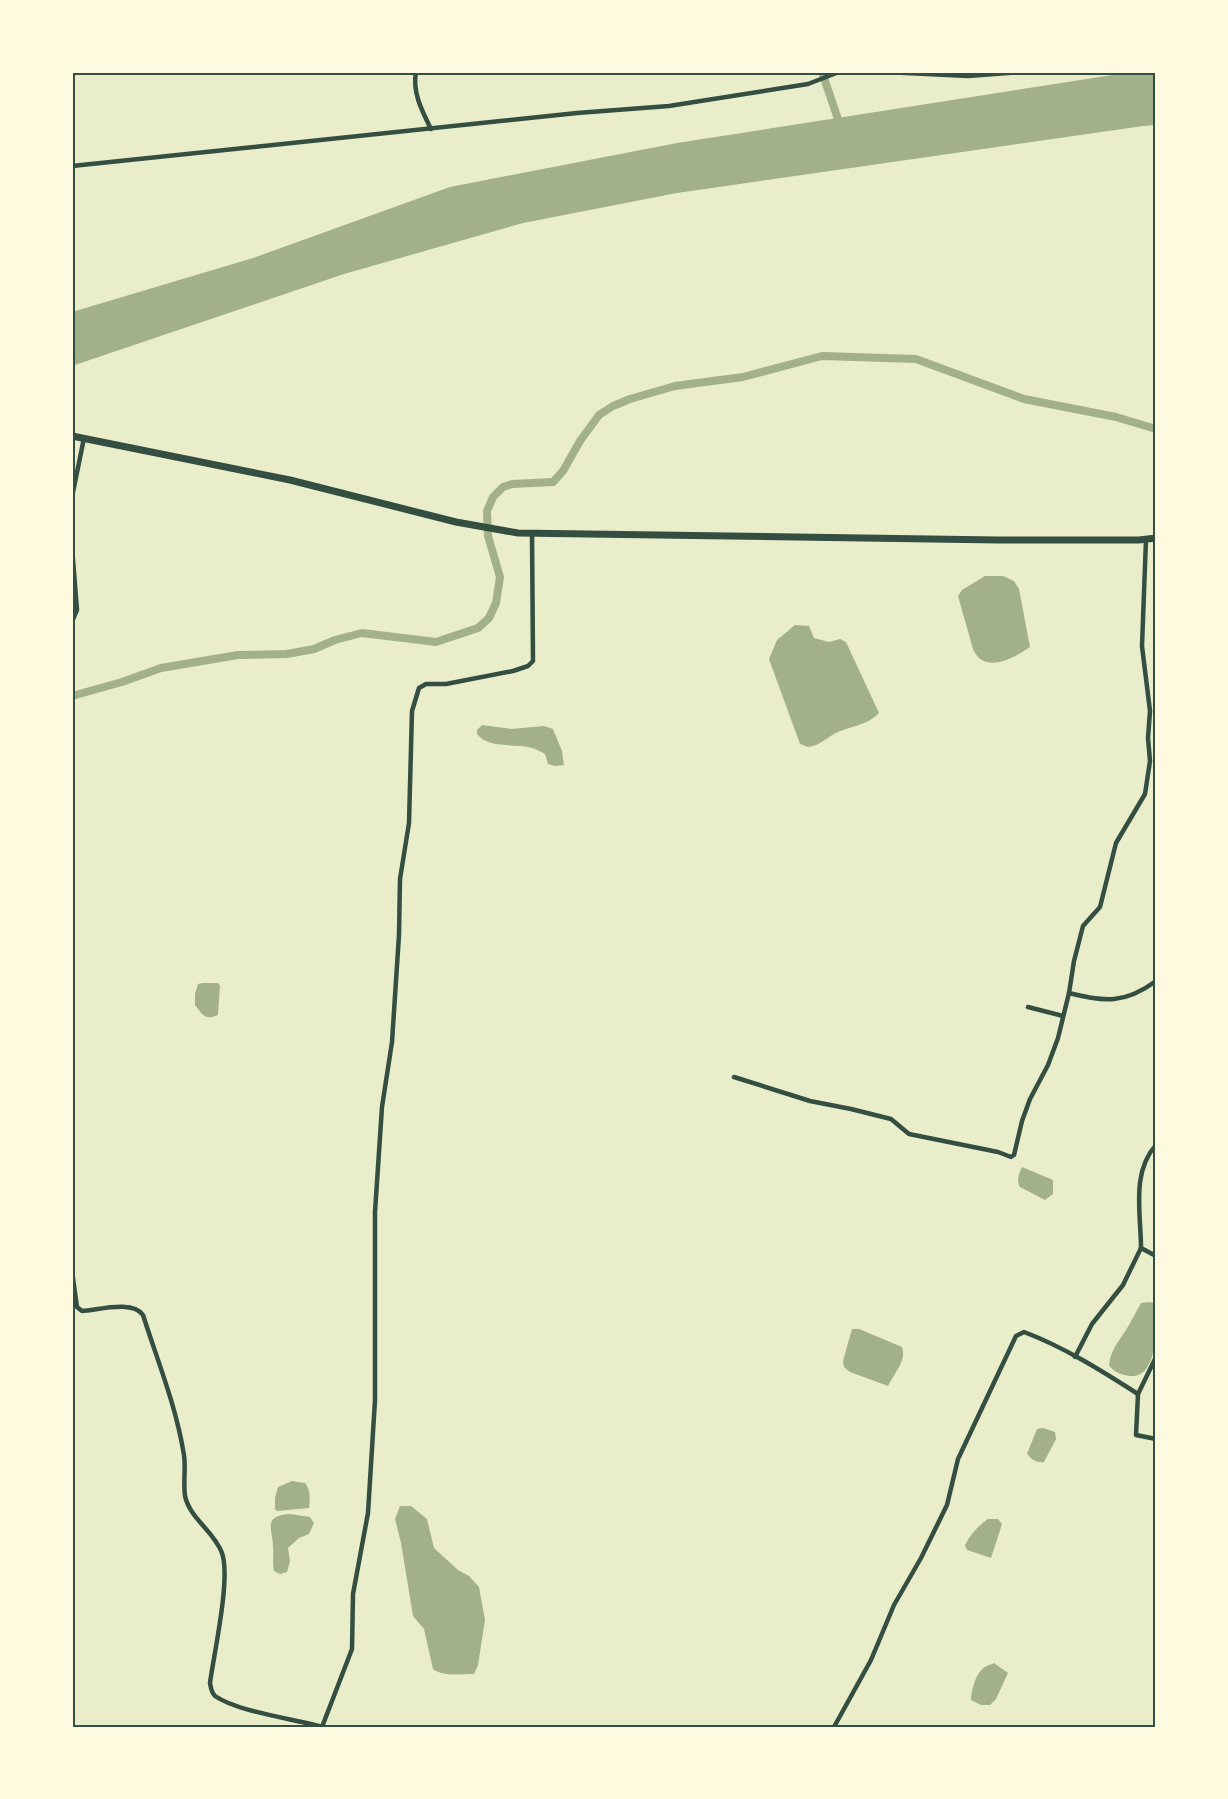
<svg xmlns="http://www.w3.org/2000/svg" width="1228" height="1799" font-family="Commissioner,sans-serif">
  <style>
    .water { fill: #a3b18a }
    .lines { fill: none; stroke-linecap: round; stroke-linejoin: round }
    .canal { stroke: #a3b18a; stroke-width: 8 }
    .minor { stroke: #344e41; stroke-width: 4.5 }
    .secondary { stroke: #344e41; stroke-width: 7 }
    .neatline { fill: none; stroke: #344e41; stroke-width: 2 }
  </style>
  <rect width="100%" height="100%" fill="#e9edc9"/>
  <g class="water">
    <path d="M1132,72H1156V125L1143,126L677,193L523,223L344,274L72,366V312L253,258L450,187L677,143Z"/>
    <path d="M985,576H1003L1014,581L1019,589L1030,647C1014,658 984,675 973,649L958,596L962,590Z"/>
    <path d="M795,625L809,626L814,638L829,642L840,639L846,642L879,713C867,726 849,726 834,734C825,739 819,746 808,747L800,744L769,659L777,640Z"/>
    <path d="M482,725L511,729L544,726L553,729L562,751L564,765L555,766L548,764L545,754C541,752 536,749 532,748C514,743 489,749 477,734V730Z"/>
    <path d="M203,983H218L220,986L218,1015C205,1021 202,1014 195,1005V994L198,984Z"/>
    <path d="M1022,1167L1053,1180V1194L1045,1200L1020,1187C1016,1181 1019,1173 1022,1167Z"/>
    <path d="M1150,1302L1156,1304C1156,1324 1159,1379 1130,1376C1121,1375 1115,1372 1109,1366C1110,1349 1121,1339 1129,1325C1133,1318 1137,1310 1141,1303Z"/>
    <path d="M852,1329H859L902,1347C907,1360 894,1374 888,1386L850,1372L844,1367L843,1361Z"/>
    <path d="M1043,1428L1055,1432L1056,1439L1044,1462C1037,1463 1032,1460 1027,1454L1037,1429Z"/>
    <path d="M292,1481L305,1483C311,1491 310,1499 309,1508L277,1511L275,1509V1498L278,1487Z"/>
    <path d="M400,1506H411L427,1519L434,1548L458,1570L469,1576L479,1587L485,1620L478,1665L474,1674C462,1674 443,1677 433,1669L424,1629L413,1616L401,1543L395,1519Z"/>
    <path d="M290,1514L310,1517L314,1523L309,1534L299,1538L288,1548L290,1561L287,1572L280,1574L274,1571C272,1562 274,1555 273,1546C272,1527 263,1516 290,1514Z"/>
    <path d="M988,1519H998L1002,1524L991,1558L967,1550L965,1545C970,1535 979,1525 988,1519Z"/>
    <path d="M994,1663L1008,1673L996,1699L990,1705H981L971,1700C971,1691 976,1672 985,1667C988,1665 991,1665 994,1663Z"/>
  </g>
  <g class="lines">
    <g class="canal">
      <path d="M822,72L841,128"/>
      <path d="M72,696L122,682L161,668L238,655L287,654L314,649L335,640L362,633L436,642L478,628L489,618L496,603L500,577L488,536L487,511L493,497L503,487L512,484L553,482L563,471L580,441L599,415L613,406L630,399L675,386L743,377L822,356L916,359L1024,399L1116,417L1156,429"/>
    </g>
    <g class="minor">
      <path d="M416,72C412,92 422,111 431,129"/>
      <path d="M885,72L968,76L1023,72"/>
      <path d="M72,166L577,113L669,106L808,84L839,72"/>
      <path d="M72,497L84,438"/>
      <path d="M1146,539L1142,646L1150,711L1148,738L1150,761L1145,794L1116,843L1100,907L1083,926L1074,961L1069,993C1104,1002 1125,1004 1156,981"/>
      <path d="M72,547L77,610L72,622"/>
      <path d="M1028,1007L1063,1016"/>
      <path d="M734,1077L810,1101L851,1109L891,1119L909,1134L998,1152L1011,1157L1014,1155L1022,1121L1030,1099L1048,1065L1058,1038L1069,993"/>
      <path d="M1156,1145C1131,1172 1141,1215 1141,1248L1156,1256"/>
      <path d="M72,1271L77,1307L82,1311C99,1310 132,1300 143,1315C158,1362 176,1406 184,1455C186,1468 183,1483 185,1496C190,1519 214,1531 222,1553C231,1578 214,1653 210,1683C211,1688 211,1692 215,1696C238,1712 295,1719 323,1727"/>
      <path d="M1075,1357L1092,1324L1123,1285L1141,1248"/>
      <path d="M1138,1394L1136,1435L1156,1439"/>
      <path d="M322,1727L352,1649L353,1594L368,1513L375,1400V1212L382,1107L392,1042L399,935L400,879L409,823L412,711L419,688L426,684H446L513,671L528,666L533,661L532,534"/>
      <path d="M834,1727L871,1660L894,1605L921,1558L947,1505L958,1459L1016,1336L1024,1332C1064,1347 1102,1371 1138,1394L1156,1357"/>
    </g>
    <path class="secondary" d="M72,436L290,480L456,522L518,533L998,540H1139L1156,538"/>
  </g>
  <rect width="1228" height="1799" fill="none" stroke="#fefae0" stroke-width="147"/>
  <rect x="74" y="74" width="1080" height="1652" class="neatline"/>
</svg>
